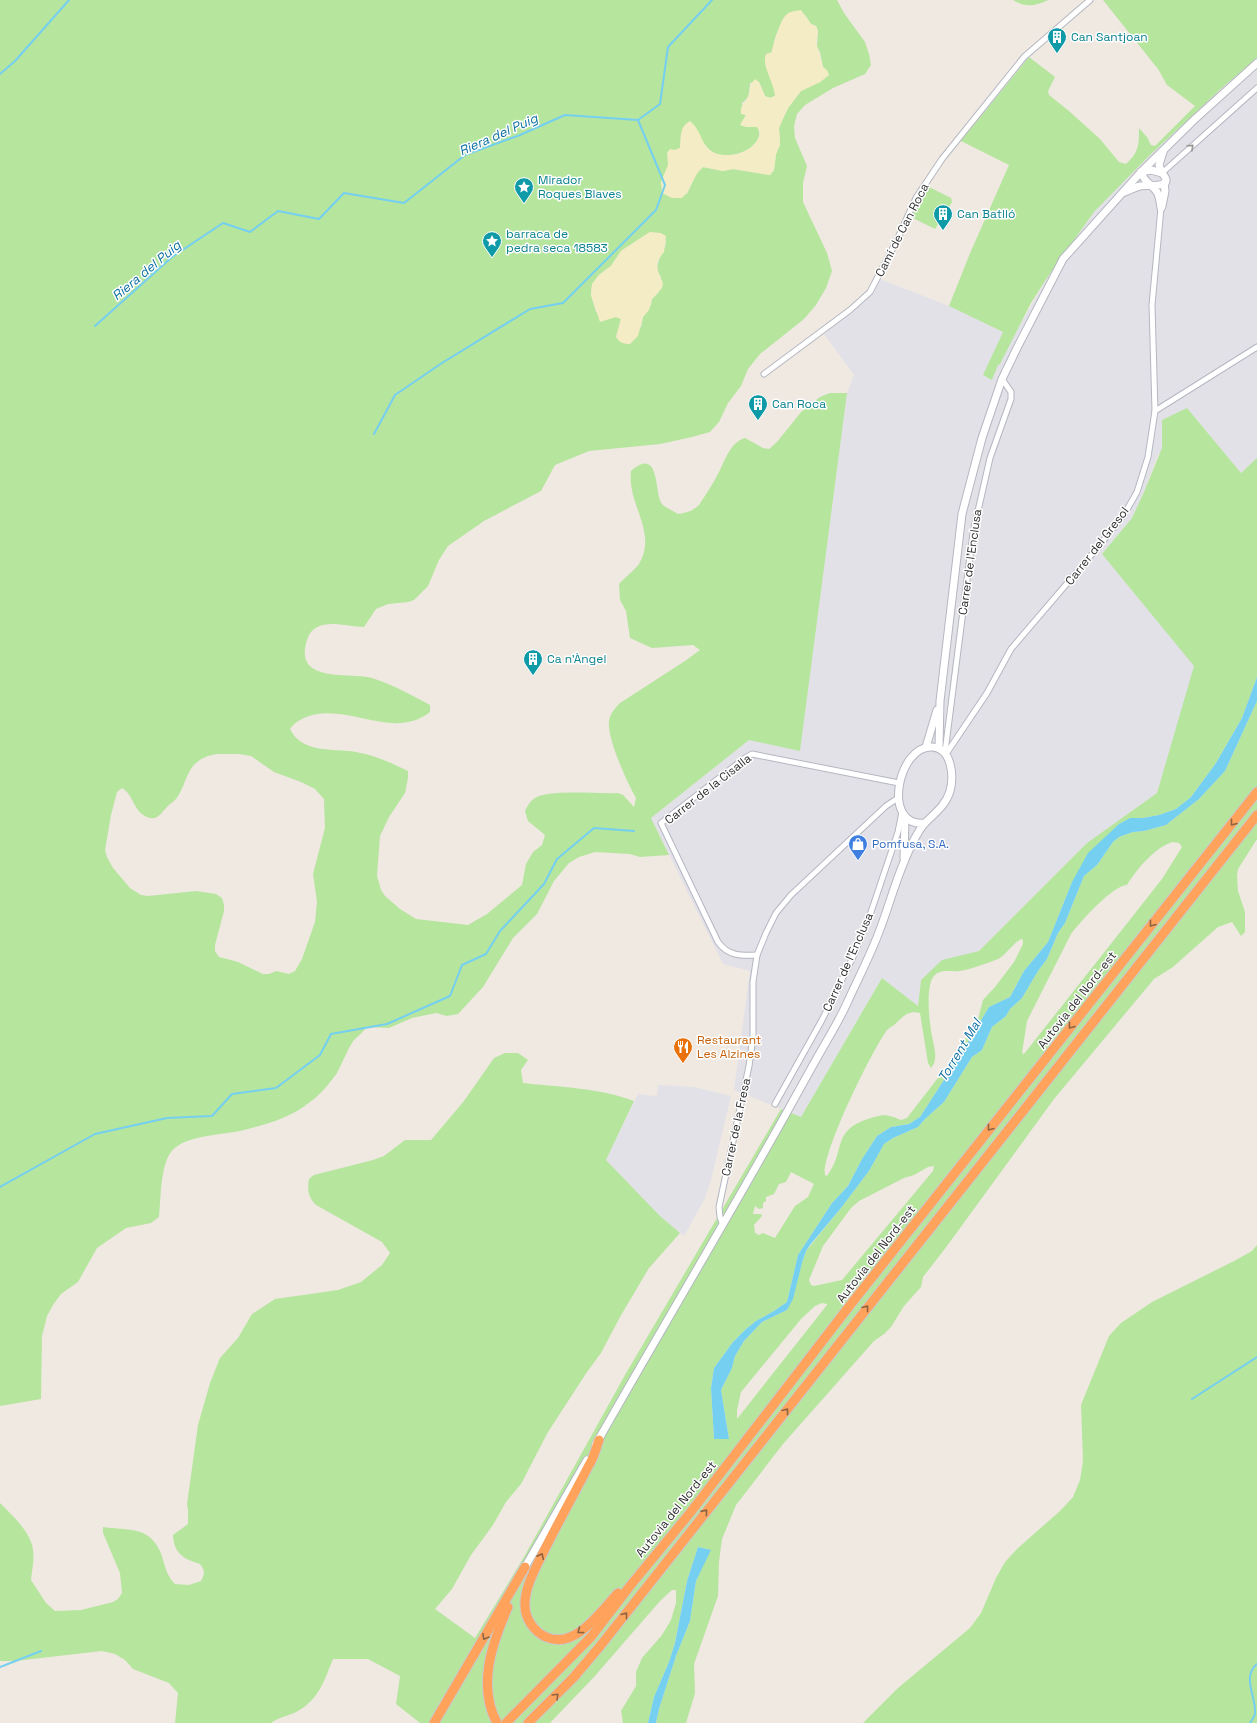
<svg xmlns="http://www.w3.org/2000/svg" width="1257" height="1723" font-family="'Space Grotesk',sans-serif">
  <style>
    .industrial { fill: #e3e1e8 }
    .green { fill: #b6e59e; fill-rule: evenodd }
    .sand { fill: #f3ecc5 }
    .water { fill: #75cff0 }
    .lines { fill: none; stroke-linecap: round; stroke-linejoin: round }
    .stream { stroke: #75cff0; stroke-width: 2 }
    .street-casing { stroke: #b4b7c1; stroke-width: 7 }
    .secondary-casing { stroke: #b4b7c1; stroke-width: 9 }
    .highway-casing { stroke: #c9c9c9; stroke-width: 11 }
    .street { stroke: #fff; stroke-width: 5 }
    .secondary { stroke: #fff; stroke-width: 7 }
    .highway { stroke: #ffa35c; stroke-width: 9 }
    .oneway { stroke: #969696 }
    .oneway2 { stroke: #8c6343 }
    .labels { text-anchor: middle; stroke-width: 3; stroke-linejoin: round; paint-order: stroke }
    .culture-label { font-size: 12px; fill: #0d838f; stroke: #fff; text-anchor: start }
    .street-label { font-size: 12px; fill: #2e2e2e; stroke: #fff }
    .shop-label { font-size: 12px; fill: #366cbe; stroke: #fff; text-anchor: start }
    .food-label { font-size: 12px; fill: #c56008; stroke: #fff; text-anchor: start }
    .water-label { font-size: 13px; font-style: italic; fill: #0d6fa3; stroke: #fff }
  </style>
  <rect width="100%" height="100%" fill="#efe9e1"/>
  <g class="industrial">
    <path d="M1257,58V458L1241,473L1187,408L1157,457L1144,492L1132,518L1102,554L1195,666L1157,793L1087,843L979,951L942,961L921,980L918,1006L882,978L801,1117L734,1090L750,971L723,964L651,818L749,740L800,750L847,393L854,375L824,334L870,297L880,279L949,306L1013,337L1049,275L1094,212L1150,155L1224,86Z"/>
    <path d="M658,1085L694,1087L731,1096L711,1180L705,1198L684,1236L660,1216L606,1160L638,1094L653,1096L657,1095Z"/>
  </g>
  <g class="green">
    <path d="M0,0H837L844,13L865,42L869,54L871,65L865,74L833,88L805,105L797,114L794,126L795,138L807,166L803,183V202L827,253L832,271L826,288L816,305L804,319L760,354L748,369L741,386L728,403L719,422L710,432L692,437L660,444L589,451L555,465L541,491L484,521L448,546L439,560L428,586L414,600L408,602L388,604L376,609L364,627C345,627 315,615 307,640C293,684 348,672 372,678C391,684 412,695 430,705V712C392,742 345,700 304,718C298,721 294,723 290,729C302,754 333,748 356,752C374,755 392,763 408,771V778L405,793L389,817L380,836L377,876L381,890L385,896L400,909L416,919L468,925L487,914L522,885L526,864L533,852L542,845L545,835L528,821L525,811C528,805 531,799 539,796C561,790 594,794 618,793L623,795L634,807L636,798C627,782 607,739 609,721C610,714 615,708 620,703L685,661L700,650L693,645L652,648L630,638L626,611L620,600L619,584C625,577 634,571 639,564C658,532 627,505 631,471C661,445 654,495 662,504C666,508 673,511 678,514C686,513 693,511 699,505C706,494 713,484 719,472C725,461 730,442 745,438L763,448L769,449L777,442L802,411L820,397L830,393H847L800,751L749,740L651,818L669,855L640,857L630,854L595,852L579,857L569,863L554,881L537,914L513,938L483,987L458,1014L447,1016L436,1013L412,1018L389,1028L367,1027C363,1032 358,1036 354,1040C347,1050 343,1062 337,1073C330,1083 320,1095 310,1102C291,1118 264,1125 240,1131C221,1135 184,1135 171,1152C160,1167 161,1199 159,1217L151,1223L126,1228L97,1248L78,1282L61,1294L53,1305L47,1316L42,1336L41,1399L0,1406ZM805,15L811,24L816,26L818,31L817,47L820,52L823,67L829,75L820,82L801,91L788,108L781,123L779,128L780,144L776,154L774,170L770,175L733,169L723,171L703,167L696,174L687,194L661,182L675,150L680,148L681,142L694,125C698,134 703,145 711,151C725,163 770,148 757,127L741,124L746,115L742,103C750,98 749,92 750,83L759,82L765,96L770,98L775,96V90L767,69L776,35L783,20ZM650,232L666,241C665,255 651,263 661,277L659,292L652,299L651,305L643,317L641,327L616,337L621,319L616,317L610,318L596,312L591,295L592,284L599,275L611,266L621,251ZM217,754H238L251,756L274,772L301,782L315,789L324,799L325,828L313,874L317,902L315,922L302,959L295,971L289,974L276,971L269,974H263L238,962L219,957L215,951V945L224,911V905L222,898L216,894L196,891L148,896L141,895L130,888L113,868L107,857L105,850L111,815L117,792L122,788C134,795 133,811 147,817C158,822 162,811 169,805C172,802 176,800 178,796C184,787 186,775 193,766C199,759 208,755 217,754Z"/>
    <path d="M1013,0H1048C1036,6 1025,8 1013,0Z"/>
    <path d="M1103,0H1257V58L1224,86L1150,155L1094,212L1049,275L1031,303L1000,364L998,365L992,380L983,375L1003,332L949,306L971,251L1009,165L959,140L968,132L1029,57L1055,77L1048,91L1049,95L1069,111L1100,139L1119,162L1126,164C1139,152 1139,145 1139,128L1147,137L1151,145L1155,146L1195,106L1167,85L1158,69Z"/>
    <path d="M929,187L951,198L952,202L935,229L911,217Z"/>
    <path d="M1187,408L1241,473L1257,458V677L1242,718L1216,763L1191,797L1176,809L1159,815L1143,818H1130L1119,824L1110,833L1072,882L1048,942L1024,971L1010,997L989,1007L962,1052L920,1117L909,1124L891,1127L877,1136L862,1159L848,1186L832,1203L798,1255L787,1302L774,1311L756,1321L746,1329L733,1342L714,1368L711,1388L714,1439H729L721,1390L732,1368L735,1356L744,1341L762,1322L787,1310L806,1251L841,1208L869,1171L884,1144L893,1138L918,1127L925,1119L944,1102L972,1057L982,1050L992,1027L1006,1016L1010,1009L1022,998L1038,971L1047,959L1058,933L1065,923L1084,876L1097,865L1113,842L1119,837L1133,832L1144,831L1166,825L1199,799L1225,771L1257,701V839L1238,869L1237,875L1238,891L1245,912V932L1241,936L1232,922L1218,927L1173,967L1154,979L1054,1099L947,1246L923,1277L921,1287L904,1306L891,1327L884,1334L874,1341L783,1444L736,1505L722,1539L719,1562L718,1596L694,1664L695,1693L686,1723H656L659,1709L676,1656L690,1621L696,1581L710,1550L698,1547L687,1581L675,1643L669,1662L654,1697L648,1723H623L621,1711L636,1686V1672L642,1658L662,1635L671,1620L676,1603V1590H672L660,1601L594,1677L550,1723H420L396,1704L400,1676L368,1659H333C324,1681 319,1700 296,1712C288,1716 279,1717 271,1723H175L178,1693L169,1683L133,1669L125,1660L115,1654L102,1651L15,1661H0V1503C11,1514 26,1528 31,1542C36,1554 32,1569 31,1580L46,1603L55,1611L81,1610L113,1602L118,1599L122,1593L120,1573L103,1533V1527C129,1531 151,1525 162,1556C165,1567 167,1576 175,1584L189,1585L201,1581C205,1574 205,1570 200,1564C184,1559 174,1554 173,1535L188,1524V1510L187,1504L198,1425L210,1383L220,1358L238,1338L252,1314L275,1299L338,1290L361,1282L382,1265L390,1253L382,1242L316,1205C308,1197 307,1189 309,1179L314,1175L373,1160L384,1156L405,1140H431L464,1101L494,1058L505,1053H518L528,1060L521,1070L523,1083C559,1087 600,1088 634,1101L606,1160L660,1216L680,1233L649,1268L620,1317L601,1353L587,1372L548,1432L521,1484L506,1502L493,1525L471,1555L452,1589L435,1609L475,1638L524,1557L625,1375L781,1109L801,1117L882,978L918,1006L921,980L942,960L979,951L1087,843L1157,793L1194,666L1102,554L1132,518L1144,492L1162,448V420ZM1173,842L1179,843L1182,847L1162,879L1024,1054L1022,1053L1027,1021L1071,934C1081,921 1112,886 1127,885C1136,870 1156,846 1173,842ZM1021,939L1023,940V944L1014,962L995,987L983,1000L978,1019L951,1061L907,1118L901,1120C885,1114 885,1114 868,1119C831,1131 846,1151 827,1176L825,1175C821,1154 871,1053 885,1033C887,1029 891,1027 894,1025C903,1017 907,1010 920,1013L928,1063L931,1068C940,1059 932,1041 931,1030C929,1018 925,981 936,974C943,969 952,972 960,971C968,970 991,962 998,959C1007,954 1012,944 1021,939ZM934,1166L933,1171L842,1280L814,1286L811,1285L809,1280L823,1246L851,1208L859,1201L904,1178L914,1175L928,1167ZM791,1172L814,1184L808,1197L795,1206L775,1238L763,1233L759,1235L755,1233L754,1225L762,1216L761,1214H753L755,1206L759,1209L763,1208V1203L766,1201V1197L774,1194L779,1184L786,1182ZM822,1303L827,1304V1305L737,1419V1410L741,1392L801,1319L815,1306Z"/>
    <path d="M1257,1245V1723H863L898,1688L970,1628L981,1613L996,1578L1005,1562L1018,1548L1060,1511L1073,1497L1080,1480L1083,1461L1081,1405L1109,1336L1121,1323L1152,1302L1236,1260L1252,1251Z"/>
  </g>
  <g class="sand">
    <path d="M801,10L811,24L816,26L818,32L816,42L823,67L827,70L829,75L820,82L801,91L788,108L781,123L779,128L780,145L776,154L774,170L770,175L733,169L723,171L703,167C693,175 692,189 682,198H672L662,193L661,182L668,165L667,153L670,149L675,150L680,148C681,137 679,127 690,121C704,132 700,153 724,155C732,155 738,155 745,151C753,147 759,140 760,132L757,127H746L740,125L746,115L741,114C740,103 745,105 748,97C751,89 749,85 755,79L759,82L765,96L770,98L775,96C774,82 761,66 766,54L772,52C773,44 781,19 786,15C789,11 796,11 801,10Z"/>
    <path d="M650,232L661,233L666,236L664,252L657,261V266L658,272L663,283L662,288L652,299L649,310L643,317L638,336L630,344C623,344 620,343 616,337L621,319L616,317L600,322L591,295L592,284L599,275L611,266L621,251Z"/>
  </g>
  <g class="water">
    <path d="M1257,677V701L1225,771L1199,799L1166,825L1144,831L1133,832L1119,837L1113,842L1097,865L1084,876L1065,923L1058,933L1047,959L1038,971L1022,998L1010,1009L1006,1016L992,1027L982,1050L972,1057L944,1102L925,1119L918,1127L893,1138L884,1144L869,1171L841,1208L810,1245L806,1251L802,1263L793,1299L787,1310L762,1322L744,1341L735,1356L732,1368L721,1390L729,1439H714L711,1388L714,1368L733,1342L746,1329L756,1321L774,1311L787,1302L798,1255L832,1203L848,1186L862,1159L877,1136L891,1127L909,1124L920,1117L962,1052L989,1007L1010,997L1024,971L1048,942L1072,882L1088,853L1119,824L1130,818H1143L1159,815L1176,809L1191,797L1216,763L1242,718Z"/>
    <path d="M698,1547L711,1550L696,1581L690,1621L676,1656L659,1709L656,1723H648L654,1697L669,1662L675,1643L687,1581Z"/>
  </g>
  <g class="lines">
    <g class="stream">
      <path d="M0,74L15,61L69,0"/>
      <path d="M95,326L172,257L223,223L250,232L278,211L319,219L344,193L404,203L465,155L520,135L565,115L638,120L660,104L668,47L712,0"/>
      <path d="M374,434L395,395L442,363L530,309L563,303L656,210L665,185L638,120"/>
      <path d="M0,1187L95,1134L167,1118L212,1116L232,1094L276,1088L320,1055L331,1034L387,1024L450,996L462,965L486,954L500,931L544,884L557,859L594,828L634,831"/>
      <path d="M1192,1399L1257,1357"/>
      <path d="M0,1667L41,1651"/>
      <path d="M1250,1723C1252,1720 1254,1717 1255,1714C1257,1698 1241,1677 1257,1664"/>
    </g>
    <g class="street-casing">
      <g id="street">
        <path d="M1162,173L1257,88"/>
        <path d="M764,374L850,310L870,292L897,240L916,198L942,159L1024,57L1090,0"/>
        <path d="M1155,411L1257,347"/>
        <path d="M945,752L973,533L990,458L1011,399V392L1002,379"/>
        <path d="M946,754L987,693L1011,649L1099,546L1125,513L1137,492L1148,457L1155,411L1152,305L1161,208"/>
        <path d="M757,955C741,956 728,956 718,942L661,823L745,758L752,754L899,783"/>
        <path d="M775,1104L822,1020L853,957L870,915L898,832L902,812"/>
        <path d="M723,1225L720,1217L719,1207L749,1066L753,1037V982L757,955L766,933L776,913L791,895L886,806L898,798"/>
      </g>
    </g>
    <g class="secondary-casing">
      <g id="secondary">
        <path d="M1162,173L1159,165L1163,152"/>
        <path d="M1125,192C1130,190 1135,187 1140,186C1146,184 1177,190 1162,173L1151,170L1141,172C1145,184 1151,183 1157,192C1160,197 1160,203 1161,208"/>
        <path d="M1162,206L1165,191L1164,183"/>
        <path d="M926,747L937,710"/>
        <path d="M939,748L940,701L962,514L982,438L1002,379L1017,348L1063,259L1141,172L1195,119L1257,63"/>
        <path d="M904,858L905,818"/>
        <path d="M596,1444C655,1340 716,1238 774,1135C790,1107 805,1079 821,1051C830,1035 840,1019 847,1003C858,979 870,956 879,932C891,901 899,867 915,838C918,833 921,827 925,823C935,813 946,805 950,791C954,776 952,748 932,747C898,745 881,828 925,823"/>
        <path d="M525,1567L587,1460"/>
      </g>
    </g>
    <g class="highway-casing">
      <g id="highway">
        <path d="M599,1440C596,1448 594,1458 589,1465C573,1496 556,1526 541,1557C534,1571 524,1590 525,1606C525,1618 534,1632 546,1637C575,1650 600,1612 618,1593"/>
        <path d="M434,1723L525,1567"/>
        <path d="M497,1723C477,1686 492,1643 508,1607"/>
        <path d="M506,1723L591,1637L630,1586L690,1513L851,1304L1257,792"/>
        <path d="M528,1723L574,1677L601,1645L1257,815"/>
      </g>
    </g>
    <use href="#street" class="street"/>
    <use href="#secondary" class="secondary"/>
    <use href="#highway" class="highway"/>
  </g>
  <defs><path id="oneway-chevron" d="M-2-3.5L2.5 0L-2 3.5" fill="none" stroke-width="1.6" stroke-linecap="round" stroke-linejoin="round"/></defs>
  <use class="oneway" href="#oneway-chevron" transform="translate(1191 147) rotate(-42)"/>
  <g class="oneway2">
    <use href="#oneway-chevron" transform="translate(1233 823) rotate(128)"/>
    <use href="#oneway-chevron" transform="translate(1152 924) rotate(128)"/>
    <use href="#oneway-chevron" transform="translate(1071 1026) rotate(128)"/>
    <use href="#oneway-chevron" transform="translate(990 1128) rotate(128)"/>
    <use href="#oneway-chevron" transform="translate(866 1308) rotate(-52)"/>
    <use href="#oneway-chevron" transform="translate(786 1411) rotate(-52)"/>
    <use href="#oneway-chevron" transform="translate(705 1512) rotate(-51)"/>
    <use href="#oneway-chevron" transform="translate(541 1556) rotate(-64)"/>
    <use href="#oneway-chevron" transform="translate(625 1615) rotate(-52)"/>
    <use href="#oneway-chevron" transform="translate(580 1631) rotate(144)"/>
    <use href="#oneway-chevron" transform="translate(485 1637) rotate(120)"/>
    <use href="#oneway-chevron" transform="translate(556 1696) rotate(-45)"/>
  </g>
  <defs>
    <g id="building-pin" transform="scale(1)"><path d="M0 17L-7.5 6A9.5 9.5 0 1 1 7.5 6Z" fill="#0f9aa8" stroke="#fff"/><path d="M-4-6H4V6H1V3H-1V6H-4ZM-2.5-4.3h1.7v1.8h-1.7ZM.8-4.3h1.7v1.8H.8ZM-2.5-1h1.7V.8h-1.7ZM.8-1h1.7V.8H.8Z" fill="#fff"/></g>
    <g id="sight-pin" transform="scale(1)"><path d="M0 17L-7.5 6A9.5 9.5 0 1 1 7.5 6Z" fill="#0f9aa8" stroke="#fff"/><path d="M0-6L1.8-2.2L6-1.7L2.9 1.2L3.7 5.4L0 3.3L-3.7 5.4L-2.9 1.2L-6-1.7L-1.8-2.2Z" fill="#fff"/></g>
    <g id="shop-pin" transform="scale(1)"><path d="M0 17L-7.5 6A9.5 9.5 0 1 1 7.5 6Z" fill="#3f7fe0" stroke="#fff"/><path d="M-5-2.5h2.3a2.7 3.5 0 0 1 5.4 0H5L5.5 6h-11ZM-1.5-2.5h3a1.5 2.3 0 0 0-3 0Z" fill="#fff"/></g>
    <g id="restaurant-pin" transform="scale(1)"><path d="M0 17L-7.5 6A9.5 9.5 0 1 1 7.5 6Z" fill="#e8710a" stroke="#fff"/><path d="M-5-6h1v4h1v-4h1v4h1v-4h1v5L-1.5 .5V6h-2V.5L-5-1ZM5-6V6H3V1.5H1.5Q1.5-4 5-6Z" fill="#fff"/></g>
  </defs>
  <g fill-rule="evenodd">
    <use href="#building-pin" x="1057" y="37"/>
    <use href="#sight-pin" x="524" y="187"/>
    <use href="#building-pin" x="943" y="214"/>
    <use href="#sight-pin" x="492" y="241"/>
    <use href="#building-pin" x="758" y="404"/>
    <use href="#building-pin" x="533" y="659"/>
    <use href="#shop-pin" x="858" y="844"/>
    <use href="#restaurant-pin" x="683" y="1047"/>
  </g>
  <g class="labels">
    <g class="culture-label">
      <text x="1071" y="41">Can Santjoan</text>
      <text x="538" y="184">Mirador<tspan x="538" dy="14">Roques Blaves</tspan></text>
      <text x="957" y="218">Can Batlló</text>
      <text x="506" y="238">barraca de<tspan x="506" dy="14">pedra seca 18583</tspan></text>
      <text x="772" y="408">Can Roca</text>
      <text x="547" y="663">Ca n'Àngel</text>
    </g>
    <g class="street-label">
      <text transform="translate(902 230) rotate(-63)" y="4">Camí de Can Roca</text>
      <text transform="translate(1097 546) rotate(-52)" y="4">Carrer del Gresol</text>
      <text transform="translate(970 562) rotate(-82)" y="4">Carrer de l'Enclusa</text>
      <text transform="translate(708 789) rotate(-38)" y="4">Carrer de la Cisalla</text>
      <text transform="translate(848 962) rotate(-66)" y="4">Carrer de l'Enclusa</text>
      <text transform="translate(1077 1000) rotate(-52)" y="4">Autovia del Nord-est</text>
      <text transform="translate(736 1127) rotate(-78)" y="4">Carrer de la Fresa</text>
      <text transform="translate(876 1254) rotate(-52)" y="4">Autovia del Nord-est</text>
      <text transform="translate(676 1509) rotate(-51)" y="4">Autovia del Nord-est</text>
    </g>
    <g class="shop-label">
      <text x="872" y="848">Pomfusa, S.A.</text>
    </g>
    <g class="food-label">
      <text x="697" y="1044">Restaurant<tspan x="697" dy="14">Les Alzines</tspan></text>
    </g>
    <g class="water-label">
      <text transform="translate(498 134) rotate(-24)" y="5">Riera del Puig</text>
      <text transform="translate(146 270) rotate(-40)" y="5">Riera del Puig</text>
      <text transform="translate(959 1050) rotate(-59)" y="5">Torrent Mal</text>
    </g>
  </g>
</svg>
